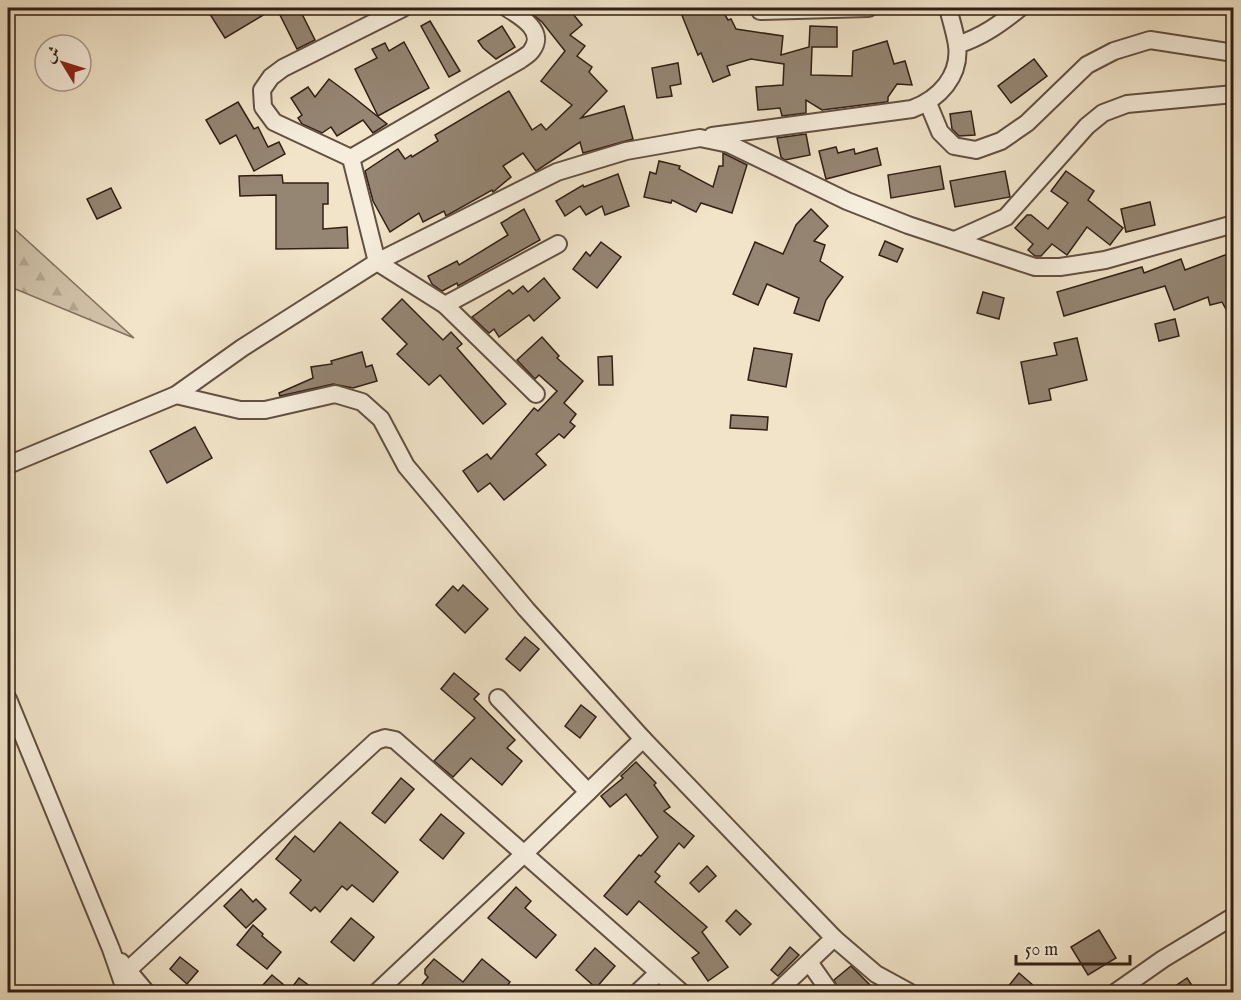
<svg xmlns="http://www.w3.org/2000/svg" width="1241" height="1000" font-family="'IM FELL English',Amiri,serif">
  <style>
    .forest { fill: url(#forest-firs); stroke: #827160; stroke-width: 1.5 }
    .building { fill: #958573; stroke: #321f15; stroke-width: 1.5 }
    .lines { fill: none; stroke-linecap: round; stroke-linejoin: round }
    .minor-casing { stroke: #625042; stroke-width: 20 }
    .minor { stroke: #f6eddc; stroke-width: 16 }
  </style>
  <defs>
    <pattern id="forest-firs" width="22" height="20" patternUnits="userSpaceOnUse" patternTransform="scale(1.5)"><rect width="22" height="20" fill="#d1c3aa"/><path d="M5 1l3.5 6h-7zM16 11l3.5 6h-7z" fill="#b4a791"/></pattern>
  </defs>
  <rect width="100%" height="100%" fill="#f1e4c9"/>
  <filter id="stains"><feTurbulence type="fractalNoise" baseFrequency=".00333" numOctaves="4"/><feColorMatrix values="0 0 0 0 .2 0 0 0 0 .09 0 0 0 0 .02 0 0 0 .5 -.17"/></filter>
  <radialGradient id="worn" r=".72"><stop offset=".6" stop-color="#630" stop-opacity="0"/><stop offset="1" stop-color="#630" stop-opacity=".3"/></radialGradient>
  <path class="forest" d="M8,223L134,338L8,286Z"/>
  <g class="building">
    <path d="M206,8H275L225,38Z"/>
    <path d="M294,8H299L315,40L297,49L280,15Z"/>
    <path d="M525,8H568L582,25L570,35L585,46L577,56L592,67L589,72L607,91L581,118L624,106L633,139L583,153L580,142L536,171L523,153L503,166L511,177L493,192L492,190L446,216L444,211L423,222L419,213L390,232L373,201L365,171L398,149L405,159L411,155L412,157L438,141L435,135L509,91L532,130L541,124L546,130L572,105L541,81L565,51L542,22Z"/>
    <path d="M679,8H721L728,20L731,19L736,29L783,36L781,55L809,47L810,26L837,27V47H812L811,75L852,76L853,51L887,41L894,64L905,61L912,85L897,84L888,97V101L886,102L822,110L806,100V113L782,116L780,108L758,110L756,87L783,85L784,64L751,59L727,66L730,75L713,82L701,53L698,55Z"/>
    <path d="M430,21L460,71L449,77L421,26Z"/>
    <path d="M502,26L515,47L496,59L483,48L478,41Z"/>
    <path d="M404,42L429,88L378,116L355,69L377,58L372,49L385,43L389,51Z"/>
    <path d="M1034,59L1047,76L1011,103L998,86Z"/>
    <path d="M678,63L681,84L670,86L672,96L657,98L652,68Z"/>
    <path d="M329,79L352,96L387,124L373,133L363,120L337,136L331,127L322,133L302,124L298,118L302,115L291,98L308,87L315,97Z"/>
    <path d="M238,102L254,129L258,127L268,147L279,142L285,154L254,171L236,135L220,144L206,120Z"/>
    <path d="M971,111L975,135L959,136L952,129L950,114Z"/>
    <path d="M806,134L810,155L785,160L781,157L777,138Z"/>
    <path d="M836,147L838,153L854,149L855,154L877,148L881,165L826,179L819,151Z"/>
    <path d="M723,153L747,165L732,213L701,203L696,212L672,200L671,203L644,197L650,172L656,174L659,161L680,166L679,169L713,187L719,166H723Z"/>
    <path d="M940,166L944,189L891,198L888,175Z"/>
    <path d="M1005,171L1010,197L955,207L950,181Z"/>
    <path d="M1066,171L1094,191L1088,200L1123,228L1110,245L1087,227L1067,255L1052,244L1041,256H1035L1028,250L1033,244L1015,228L1027,215H1031L1048,229L1068,203L1051,191Z"/>
    <path d="M618,174L629,206L605,215L602,206L586,215L580,206L565,216L556,201L583,185L584,187Z"/>
    <path d="M282,175L283,183H328V204H323V229L347,227L348,248L276,249V195L240,196L239,176Z"/>
    <path d="M111,188L121,208L97,219L87,199Z"/>
    <path d="M1150,202L1155,225L1126,232L1121,209Z"/>
    <path d="M524,209L540,240L458,286L457,283L442,291L432,284L428,276L457,261L459,265L508,235L501,223Z"/>
    <path d="M811,209L828,226L814,241L825,245L820,261L843,277L826,300L819,321L794,313L799,298L767,284L758,305L733,294L755,242L783,254L796,225Z"/>
    <path d="M885,241L903,249L897,262L879,255Z"/>
    <path d="M601,242L621,257L597,288L573,269L586,252L590,256Z"/>
    <path d="M1233,252V322L1222,302L1210,305L1208,297L1174,310L1165,286L1064,316L1057,292L1142,267L1144,273L1181,259L1185,270Z"/>
    <path d="M544,278L560,298L534,321L529,315L499,337L494,329L489,333L472,317L509,290L513,294L523,286L528,292Z"/>
    <path d="M983,292L1004,298L999,319L977,313Z"/>
    <path d="M402,299L443,340L451,332L462,344L457,348L506,404L483,424L440,375L429,385L397,354L407,344L382,319Z"/>
    <path d="M1175,319L1179,336L1159,341L1155,324Z"/>
    <path d="M542,337L559,356L557,358L583,381L564,403L576,414L570,422L575,426L564,438L559,434L536,454L546,465L504,500L490,483L478,492L463,471L487,454L491,459L534,408L538,411L557,391L539,375L535,379L517,360Z"/>
    <path d="M1077,338L1087,380L1049,389L1051,400L1029,404L1021,362L1057,355L1054,343Z"/>
    <path d="M754,348L792,354L786,387L748,380Z"/>
    <path d="M362,352L366,367L372,365L377,381L353,388L333,384L280,396L279,393L313,378L311,367L332,364L331,361Z"/>
    <path d="M612,356L613,385H599L598,357Z"/>
    <path d="M731,415L768,417L767,430L730,428Z"/>
    <path d="M195,427L212,458L167,483L150,451Z"/>
    <path d="M463,585L488,609L465,633L436,605L453,586L458,591Z"/>
    <path d="M525,637L539,649L520,671L506,659Z"/>
    <path d="M454,673L479,694L474,699L515,740L507,748L522,761L502,785L471,758L453,777L434,761L475,718L441,689Z"/>
    <path d="M581,705L596,717L580,738L565,726Z"/>
    <path d="M636,762L656,783L654,785L670,807L664,811L694,836L684,848L679,843L655,872L660,876L655,882L707,927L702,932L728,967L708,981L692,958L699,953L639,901L627,915L604,896L639,855L641,856L658,837L626,794L610,807L601,796L623,778L621,776Z"/>
    <path d="M401,778L414,789L385,823L372,813Z"/>
    <path d="M441,814L464,833L443,859L420,840Z"/>
    <path d="M340,822L398,872L373,902L352,885L347,890L342,886L320,912L315,907L311,911L290,893L301,880L276,859L295,836L314,852Z"/>
    <path d="M707,866L716,876L699,892L690,883Z"/>
    <path d="M516,887L531,901L525,908L556,935L536,958L488,918Z"/>
    <path d="M241,889L253,902L256,899L266,909L246,928L224,906Z"/>
    <path d="M736,910L751,924L740,935L726,921Z"/>
    <path d="M351,918L374,937L354,961L331,942Z"/>
    <path d="M253,925L263,934L262,936L281,952L267,969L237,945Z"/>
    <path d="M1099,930L1116,958L1088,975L1071,947Z"/>
    <path d="M790,947L799,955L778,976L771,970Z"/>
    <path d="M595,948L615,966L596,988L576,970Z"/>
    <path d="M180,957L198,971L187,984L170,969Z"/>
    <path d="M434,959L463,982L482,959L510,982L502,993H415L428,977L425,974V969Z"/>
    <path d="M851,966L871,986L862,993H840L834,980Z"/>
    <path d="M1019,973L1042,993H1003Z"/>
    <path d="M272,975L290,990L299,978L319,993H272L263,985Z"/>
    <path d="M1187,978L1197,993H1165Z"/>
  </g>
  <g class="lines">
    <g class="minor-casing">
      <g id="minor">
        <path d="M403,8L283,68L271,77L262,90L263,107L274,122L351,158L377,262L445,305L536,394"/>
        <path d="M760,11L869,8"/>
        <path d="M957,45C982,37 1000,24 1020,8"/>
        <path d="M928,103L940,132L954,146L976,150L1001,141L1027,123L1087,65L1114,51L1150,40L1234,53"/>
        <path d="M712,136L912,109C939,99 961,76 957,45C955,32 951,20 948,8"/>
        <path d="M351,158L520,60C524,57 530,54 532,50C546,31 520,16 507,8"/>
        <path d="M957,239L1006,217L1087,126L1103,113L1127,104L1234,94"/>
        <path d="M445,305L558,244"/>
        <path d="M176,395L240,410H265L335,394L362,402L381,419L406,466L526,609L643,739L834,938L876,974L909,992"/>
        <path d="M8,465L176,395L242,348L377,262L557,172L626,151L700,138L729,144L847,201L908,225L1035,267H1060L1105,260L1234,224"/>
        <path d="M498,698L588,792"/>
        <path d="M8,699L111,949L126,992"/>
        <path d="M121,962L146,992"/>
        <path d="M809,962L830,992"/>
        <path d="M127,971L376,741L385,738L395,740L681,992"/>
        <path d="M377,992L525,853L643,739"/>
        <path d="M638,992L658,973"/>
        <path d="M777,992L834,938"/>
        <path d="M1116,992L1163,959L1234,916"/>
      </g>
    </g>
    <use href="#minor" class="minor"/>
  </g>
  <rect width="1241" height="1000" fill="none" stroke="#f1e4c9" stroke-width="30"/>
  <rect x="9" y="9" width="1223" height="982" fill="none" stroke="#321f15" stroke-width="3"/>
  <rect x="15" y="15" width="1211" height="970" fill="none" stroke="#321f15" stroke-width="1.5"/>
  <g transform="translate(63 63) rotate(308)"><circle r="28" fill="#f6eddc" stroke="#a89b8c" stroke-width="1.5"/>
  <path d="M0-4.5L10 22L0 15L-10 22Z" fill="#8f2418"/>
  <text y="-9" font-size="16" font-weight="bold" text-anchor="middle" fill="#321f15">ش</text>
  </g>
  <path d="M1016 955v9h114v-9" fill="none" stroke="#321f15" stroke-width="3"/>
  <text x="1025" y="955" font-size="18" fill="#321f15" stroke="#f6eddc" stroke-width="4.5" paint-order="stroke">50 m</text>
  <rect width="100%" height="100%" filter="url(#stains)"/>
  <rect width="100%" height="100%" fill="url(#worn)"/>
</svg>
